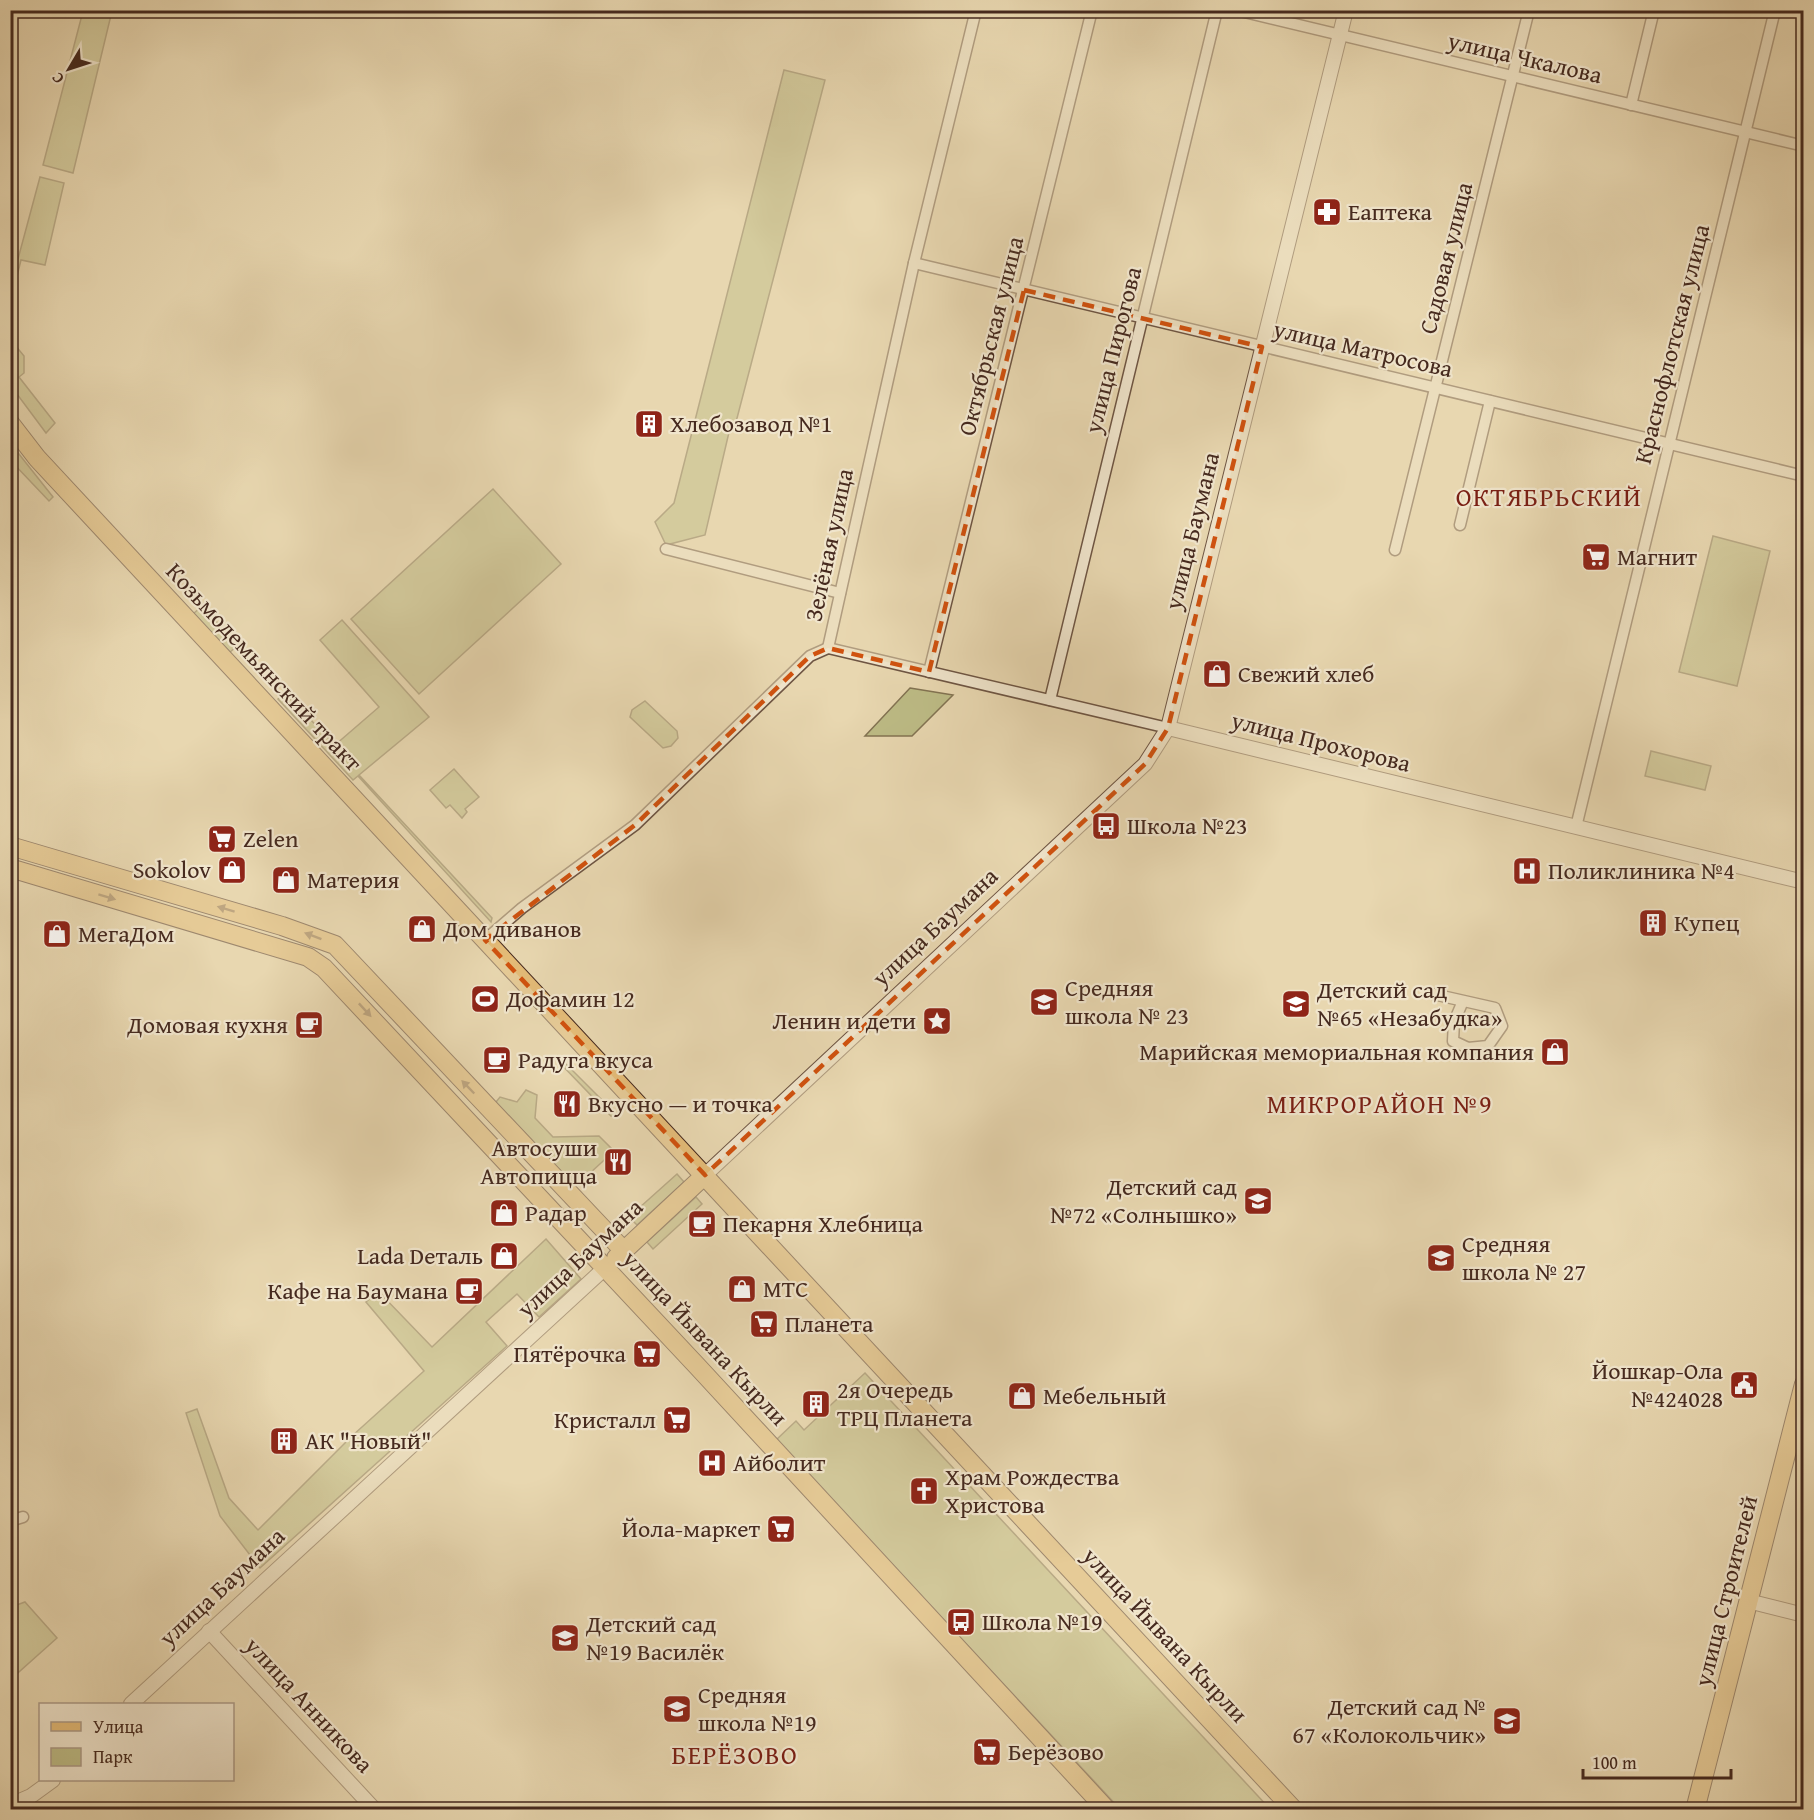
<svg xmlns="http://www.w3.org/2000/svg" width="1814" height="1820" font-family="'Gentium Book Plus',serif">
  <style>
    .green { fill: #bdbc86; stroke: #827352; stroke-width: 1.5 }
    .lines { fill: none; stroke-linecap: round; stroke-linejoin: round }
    .minor-casing { stroke: #6e5543; stroke-width: 13 }
    .tertiary-casing { stroke: #6e5543; stroke-width: 16 }
    .primary-casing { stroke: #462a1f; stroke-width: 20 }
    .minor { stroke: #f0e5cc; stroke-width: 10 }
    .tertiary { stroke: #f0e5cc; stroke-width: 14 }
    .primary { stroke: #e4bc78; stroke-width: 18 }
    .oneway { fill: #8d6c47 }
    .marked { fill: none; stroke: #d0520f; stroke-width: 4.5; stroke-dasharray: 12 8; stroke-linejoin: round }
    .labels { text-anchor: middle; stroke-width: 4.5; stroke-linejoin: round; paint-order: stroke }
    .street-label { font-size: 24px; fill: #462a1f; stroke: #f0e5cc }
    .poi-label { font-size: 24px; fill: #462a1f; stroke: #f0e5cc; text-anchor: start }
    .neighbourhood-label { font-size: 26px; letter-spacing: 1.5px; fill: #7a1f14; stroke: #f0e5cc }
  </style>
  <rect width="100%" height="100%" fill="#e8d7b0"/>
  <filter id="stains"><feTurbulence type="fractalNoise" baseFrequency=".00333" numOctaves="4"/><feColorMatrix values="0 0 0 0 .2 0 0 0 0 .09 0 0 0 0 .02 0 0 0 .5 -.17"/></filter>
  <radialGradient id="worn" r=".72"><stop offset=".6" stop-color="#630" stop-opacity="0"/><stop offset="1" stop-color="#630" stop-opacity=".3"/></radialGradient>
  <g class="green">
    <path d="M83,11H112L73,173L43,165Z"/>
    <path d="M784,70L825,80L736,422L730,428L705,535L666,545L655,522L674,503Z"/>
    <path d="M40,177L64,183L45,265L21,260L11,300V285Z"/>
    <path d="M10,339L24,356V373L19,377L55,423L46,433L11,386Z"/>
    <path d="M11,444L53,497L49,501L11,461Z"/>
    <path d="M493,489L561,564L419,694L351,619Z"/>
    <path d="M1713,536L1770,551L1737,686L1679,672Z"/>
    <path d="M202,606L238,645L229,653L193,614Z"/>
    <path d="M342,620L429,717L359,775L492,918L491,922L358,776L353,780L278,699L285,693L335,745L379,707L320,640Z"/>
    <path d="M910,688L953,695L912,736H865Z"/>
    <path d="M645,701L677,731L678,738L671,746L663,748L630,717L632,710Z"/>
    <path d="M1651,751L1711,766L1705,790L1645,776Z"/>
    <path d="M454,769L479,797L465,809L467,812L462,818L450,805L446,808L430,790Z"/>
    <path d="M558,1056L615,1113V1117L611,1116L557,1060Z"/>
    <path d="M526,1090L537,1095L535,1118L553,1137L599,1136L614,1151L576,1186L567,1184L498,1110L496,1102L500,1097L517,1102Z"/>
    <path d="M677,1174L684,1182L637,1225L629,1217Z"/>
    <path d="M696,1197L702,1204L653,1249L647,1242Z"/>
    <path d="M546,1239L581,1279L539,1317L517,1294L486,1322L507,1346L260,1568L220,1516L186,1413L197,1409L229,1498L258,1530L352,1436L424,1371L366,1302L378,1291L432,1347Z"/>
    <path d="M865,1373L1270,1809H1120L776,1440L796,1421L804,1430Z"/>
    <path d="M25,1602L57,1638L11,1679V1620L17,1618L14,1606Z"/>
  </g>
  <g class="lines">
    <g class="minor-casing">
      <g id="minor">
        <path d="M1236,10L1804,146"/>
        <path d="M1631,105L1654,10"/>
        <path d="M914,263L1804,476"/>
        <path d="M1460,525L1490,401"/>
        <path d="M666,549L840,593"/>
        <path d="M1395,550L1529,10"/>
        <path d="M828,648L914,263L976,10"/>
        <path d="M828,648L1168,728"/>
        <path d="M929,672L1092,10"/>
        <path d="M1050,700L1217,10"/>
        <path d="M1576,827L1775,10"/>
        <path d="M485,940L522,908L635,825L810,656L828,648"/>
        <path d="M1433,994L1495,1008L1502,1026L1488,1046L1468,1048L1453,1041L1454,1022L1463,1001"/>
        <path d="M10,1521L23,1517"/>
      </g>
    </g>
    <g class="tertiary-casing">
      <g id="tertiary">
        <path d="M1168,728L1804,882"/>
        <path d="M705,1175L1145,764L1168,728L1346,10"/>
        <path d="M1748,1601L1804,1615"/>
        <path d="M209,1631L375,1810"/>
        <path d="M131,1704L606,1267"/>
        <path d="M10,1805L31,1796L53,1780"/>
      </g>
    </g>
    <g class="primary-casing">
      <g id="primary">
        <path d="M10,423L37,458L1294,1810"/>
        <path d="M10,846L282,926L335,945L624,1251"/>
        <path d="M10,868L308,957L324,968L698,1367L1107,1810"/>
        <path d="M616,1258L705,1175"/>
        <path d="M1695,1810L1804,1384"/>
      </g>
    </g>
    <use href="#minor" class="minor"/>
    <use href="#tertiary" class="tertiary"/>
    <use href="#primary" class="primary"/>
  </g>
  <defs><path id="oneway-solid" d="M-6-.8H1V-3.2L6.5 0L1 3.2V.8H-6Z" transform="scale(1.5)"/></defs>
  <g class="oneway">
    <use href="#oneway-solid" transform="translate(107 897) rotate(17)"/>
    <use href="#oneway-solid" transform="translate(226 909) rotate(-163)"/>
    <use href="#oneway-solid" transform="translate(313 936) rotate(-159)"/>
    <use href="#oneway-solid" transform="translate(365 1010) rotate(47)"/>
    <use href="#oneway-solid" transform="translate(468 1087) rotate(-134)"/>
  </g>
  <path d="M0 0H1814V1820H0ZM1024,290L1262,347L1168,728L1145,764L705,1175L485,940L635,825L810,656L828,648L929,672Z" fill="#e8d7b0" fill-opacity=".55" fill-rule="evenodd"/>
  <path class="marked" d="M1024,290L1262,347L1168,728L1145,764L705,1175L485,940L635,825L810,656L828,648L929,672Z"/>
  <defs>
    <g id="pharmacy-square" transform="scale(1.5)"><rect x="-9" y="-9" width="18" height="18" rx="4" fill="#8f2418" stroke="#f0e5cc"/><path d="M-2-6h4v4h4v4h-4v4h-4v-4h-4v-4h4Z" fill="#fff"/></g>
    <g id="building-square" transform="scale(1.5)"><rect x="-9" y="-9" width="18" height="18" rx="4" fill="#8f2418" stroke="#f0e5cc"/><path d="M-4-6H4V6H1V3H-1V6H-4ZM-2.5-4.3h1.7v1.8h-1.7ZM.8-4.3h1.7v1.8H.8ZM-2.5-1h1.7V.8h-1.7ZM.8-1h1.7V.8H.8Z" fill="#fff"/></g>
    <g id="supermarket-square" transform="scale(1.5)"><rect x="-9" y="-9" width="18" height="18" rx="4" fill="#8f2418" stroke="#f0e5cc"/><path d="M-6-5.5h2.5l.6 2H6L4.5 2H-2.5L-4.4-4H-6ZM-1.5 3.2a1.3 1.3 0 1 0 .1 0ZM3 3.2a1.3 1.3 0 1 0 .1 0Z" fill="#fff"/></g>
    <g id="shop-square" transform="scale(1.5)"><rect x="-9" y="-9" width="18" height="18" rx="4" fill="#8f2418" stroke="#f0e5cc"/><path d="M-5-2.5h2.3a2.7 3.5 0 0 1 5.4 0H5L5.5 6h-11ZM-1.5-2.5h3a1.5 2.3 0 0 0-3 0Z" fill="#fff"/></g>
    <g id="bus-square" transform="scale(1.5)"><rect x="-9" y="-9" width="18" height="18" rx="4" fill="#8f2418" stroke="#f0e5cc"/><path d="M-5-6H5V4H4V6H2V4H-2V6H-4V4H-5ZM-3.5-4V0h7V-4ZM-3.5 1.2v1.5H-2V1.2ZM2 1.2v1.5H3.5V1.2Z" fill="#fff"/></g>
    <g id="hospital-square" transform="scale(1.5)"><rect x="-9" y="-9" width="18" height="18" rx="4" fill="#8f2418" stroke="#f0e5cc"/><path d="M-5-5h3v3.5h4V-5h3V5h-3V1.5h-4V5h-3Z" fill="#fff"/></g>
    <g id="stadium-square" transform="scale(1.5)"><rect x="-9" y="-9" width="18" height="18" rx="4" fill="#8f2418" stroke="#f0e5cc"/><path d="M0-5a6.5 5 0 1 0 0 10a6.5 5 0 1 0 0-10ZM-3.5-1.8h7v3.6h-7Z" fill="#fff"/></g>
    <g id="school-square" transform="scale(1.5)"><rect x="-9" y="-9" width="18" height="18" rx="4" fill="#8f2418" stroke="#f0e5cc"/><path d="M0-5L7-2L0 1L-7-2ZM-4 1L0 2.5L4 1V4Q0 6-4 4Z" fill="#fff"/></g>
    <g id="sight-square" transform="scale(1.5)"><rect x="-9" y="-9" width="18" height="18" rx="4" fill="#8f2418" stroke="#f0e5cc"/><path d="M0-6L1.8-2.2L6-1.7L2.9 1.2L3.7 5.4L0 3.3L-3.7 5.4L-2.9 1.2L-6-1.7L-1.8-2.2Z" fill="#fff"/></g>
    <g id="cafe-square" transform="scale(1.5)"><rect x="-9" y="-9" width="18" height="18" rx="4" fill="#8f2418" stroke="#f0e5cc"/><path d="M-5.5-4.5H6V0H3Q3 3.5 0 3.5H-2.5Q-5.5 3.5-5.5 0ZM3-3.2v2h1.7v-2ZM-6 4.5H4V6H-6Z" fill="#fff"/></g>
    <g id="restaurant-square" transform="scale(1.5)"><rect x="-9" y="-9" width="18" height="18" rx="4" fill="#8f2418" stroke="#f0e5cc"/><path d="M-5-6h1v4h1v-4h1v4h1v-4h1v5L-1.5 .5V6h-2V.5L-5-1ZM5-6V6H3V1.5H1.5Q1.5-4 5-6Z" fill="#fff"/></g>
    <g id="civic-square" transform="scale(1.5)"><rect x="-9" y="-9" width="18" height="18" rx="4" fill="#8f2418" stroke="#f0e5cc"/><path d="M-.6-6.5H3V-4.5H.6V-3L4-1V1h2V6H-6V1h2V-1L-.6-3ZM-1.2 2.5V6h2.4V2.5Z" fill="#fff"/></g>
    <g id="church-square" transform="scale(1.5)"><rect x="-9" y="-9" width="18" height="18" rx="4" fill="#8f2418" stroke="#f0e5cc"/><path d="M-1.2-6h2.4v3.5h3.3v2.4h-3.3V6h-2.4V-.1h-3.3v-2.4h3.3Z" fill="#fff"/></g>
  </defs>
  <g fill-rule="evenodd">
    <use href="#pharmacy-square" x="1327" y="212"/>
    <use href="#building-square" x="649" y="424"/>
    <use href="#supermarket-square" x="1596" y="557"/>
    <use href="#shop-square" x="1217" y="674"/>
    <use href="#bus-square" x="1106" y="826"/>
    <use href="#supermarket-square" x="222" y="839"/>
    <use href="#shop-square" x="232" y="870"/>
    <use href="#hospital-square" x="1527" y="871"/>
    <use href="#shop-square" x="286" y="880"/>
    <use href="#building-square" x="1653" y="923"/>
    <use href="#shop-square" x="422" y="929"/>
    <use href="#shop-square" x="57" y="934"/>
    <use href="#stadium-square" x="485" y="999"/>
    <use href="#school-square" x="1044" y="1002"/>
    <use href="#school-square" x="1296" y="1004"/>
    <use href="#sight-square" x="937" y="1021"/>
    <use href="#cafe-square" x="309" y="1025"/>
    <use href="#shop-square" x="1555" y="1052"/>
    <use href="#cafe-square" x="497" y="1060"/>
    <use href="#restaurant-square" x="567" y="1104"/>
    <use href="#restaurant-square" x="618" y="1162"/>
    <use href="#school-square" x="1258" y="1201"/>
    <use href="#shop-square" x="504" y="1213"/>
    <use href="#cafe-square" x="702" y="1224"/>
    <use href="#shop-square" x="504" y="1256"/>
    <use href="#school-square" x="1441" y="1258"/>
    <use href="#shop-square" x="742" y="1289"/>
    <use href="#cafe-square" x="469" y="1291"/>
    <use href="#supermarket-square" x="764" y="1324"/>
    <use href="#supermarket-square" x="647" y="1354"/>
    <use href="#civic-square" x="1744" y="1385"/>
    <use href="#shop-square" x="1022" y="1396"/>
    <use href="#building-square" x="816" y="1404"/>
    <use href="#supermarket-square" x="677" y="1420"/>
    <use href="#building-square" x="284" y="1441"/>
    <use href="#hospital-square" x="712" y="1463"/>
    <use href="#church-square" x="924" y="1491"/>
    <use href="#supermarket-square" x="781" y="1529"/>
    <use href="#bus-square" x="961" y="1622"/>
    <use href="#school-square" x="565" y="1638"/>
    <use href="#school-square" x="677" y="1709"/>
    <use href="#school-square" x="1507" y="1721"/>
    <use href="#supermarket-square" x="987" y="1752"/>
  </g>
  <g class="labels">
    <g class="street-label">
      <text transform="translate(1525 58) rotate(13)" y="8">улица Чкалова</text>
      <text transform="translate(1446 258) rotate(-76)" y="8">Садовая улица</text>
      <text transform="translate(991 336) rotate(-76)" y="8">Октябрьская улица</text>
      <text transform="translate(1672 344) rotate(-76)" y="8">Краснофлотская улица</text>
      <text transform="translate(1363 349) rotate(13)" y="8">улица Матросова</text>
      <text transform="translate(1113 350) rotate(-76)" y="8">улица Пирогова</text>
      <text transform="translate(1192 531) rotate(-76)" y="8">улица Баумана</text>
      <text transform="translate(829 545) rotate(-78)" y="8">Зелёная улица</text>
      <text transform="translate(264 667) rotate(47)" y="8">Козьмодемьянский тракт</text>
      <text transform="translate(1321 742) rotate(14)" y="8">улица Прохорова</text>
      <text transform="translate(935 927) rotate(-43)" y="8">улица Баумана</text>
      <text transform="translate(580 1258) rotate(-43)" y="8">улица Баумана</text>
      <text transform="translate(705 1338) rotate(47)" y="8">улица Йывана Кырли</text>
      <text transform="translate(222 1587) rotate(-43)" y="8">улица Баумана</text>
      <text transform="translate(1726 1591) rotate(-76)" y="8">улица Строителей</text>
      <text transform="translate(1165 1635) rotate(47)" y="8">улица Йывана Кырли</text>
      <text transform="translate(309 1705) rotate(47)" y="8">улица Анникова</text>
    </g>
    <g class="poi-label">
      <text x="1348" y="220">Еаптека</text>
      <text x="670" y="432">Хлебозавод №1</text>
      <text x="1617" y="565">Магнит</text>
      <text x="1238" y="682">Свежий хлеб</text>
      <text x="1127" y="834">Школа №23</text>
      <text x="243" y="847">Zelen</text>
      <text x="211" y="878" text-anchor="end">Sokolov</text>
      <text x="1548" y="879">Поликлиника №4</text>
      <text x="307" y="888">Материя</text>
      <text x="1674" y="931">Купец</text>
      <text x="443" y="937">Дом диванов</text>
      <text x="78" y="942">МегаДом</text>
      <text x="1065" y="996">Средняя<tspan x="1065" dy="28">школа № 23</tspan></text>
      <text x="1317" y="998">Детский сад<tspan x="1317" dy="28">№65 «Незабудка»</tspan></text>
      <text x="506" y="1007">Дофамин 12</text>
      <text x="916" y="1029" text-anchor="end">Ленин и дети</text>
      <text x="288" y="1033" text-anchor="end">Домовая кухня</text>
      <text x="1534" y="1060" text-anchor="end">Марийская мемориальная компания</text>
      <text x="518" y="1068">Радуга вкуса</text>
      <text x="588" y="1112">Вкусно — и точка</text>
      <text x="597" y="1156" text-anchor="end">Автосуши<tspan x="597" dy="28">Автопицца</tspan></text>
      <text x="1237" y="1195" text-anchor="end">Детский сад<tspan x="1237" dy="28">№72 «Солнышко»</tspan></text>
      <text x="525" y="1221">Радар</text>
      <text x="723" y="1232">Пекарня Хлебница</text>
      <text x="1462" y="1252">Средняя<tspan x="1462" dy="28">школа № 27</tspan></text>
      <text x="483" y="1264" text-anchor="end">Lada Dеталь</text>
      <text x="763" y="1297">МТС</text>
      <text x="448" y="1299" text-anchor="end">Кафе на Баумана</text>
      <text x="785" y="1332">Планета</text>
      <text x="626" y="1362" text-anchor="end">Пятёрочка</text>
      <text x="1723" y="1379" text-anchor="end">Йошкар-Ола<tspan x="1723" dy="28">№424028</tspan></text>
      <text x="837" y="1398">2я Очередь<tspan x="837" dy="28">ТРЦ Планета</tspan></text>
      <text x="1043" y="1404">Мебельный</text>
      <text x="656" y="1428" text-anchor="end">Кристалл</text>
      <text x="305" y="1449">АК "Новый"</text>
      <text x="733" y="1471">Айболит</text>
      <text x="945" y="1485">Храм Рождества<tspan x="945" dy="28">Христова</tspan></text>
      <text x="760" y="1537" text-anchor="end">Йола-маркет</text>
      <text x="982" y="1630">Школа №19</text>
      <text x="586" y="1632">Детский сад<tspan x="586" dy="28">№19 Василёк</tspan></text>
      <text x="698" y="1703">Средняя<tspan x="698" dy="28">школа №19</tspan></text>
      <text x="1486" y="1715" text-anchor="end">Детский сад №<tspan x="1486" dy="28">67 «Колокольчик»</tspan></text>
      <text x="1008" y="1760">Берёзово</text>
    </g>
    <g class="neighbourhood-label">
      <text x="1549" y="506">ОКТЯБРЬСКИЙ</text>
      <text x="1380" y="1113">МИКРОРАЙОН №9</text>
      <text x="735" y="1764">БЕРЁЗОВО</text>
    </g>
  </g>
  <rect width="1814" height="1820" fill="none" stroke="#e8d7b0" stroke-width="36"/>
  <rect x="12" y="12" width="1790" height="1796" fill="none" stroke="#462a1f" stroke-width="3"/>
  <rect x="18" y="18" width="1778" height="1784" fill="none" stroke="#462a1f" stroke-width="1.5"/>
  <rect x="39" y="1703" width="195" height="78" fill="#f0e5cc" stroke="#ac9a87" stroke-width="1.5"/>
  <rect x="51" y="1722" width="30" height="9" fill="#e4bc78" stroke="#ac9a87" stroke-width="1.5"/>
  <text x="93" y="1733" font-size="18" fill="#462a1f">Улица</text>
  <rect x="51" y="1748" width="30" height="18" fill="#bdbc86" stroke="#ac9a87" stroke-width="1.5"/>
  <text x="93" y="1763" font-size="18" fill="#462a1f">Парк</text>
  <g transform="translate(69 69) rotate(231)" stroke="#f0e5cc" stroke-width="4.5" paint-order="stroke">
  <path d="M0-4.5L10 22L0 15L-10 22Z" fill="#462a1f"/>
  <text y="-9" font-size="16" font-weight="bold" text-anchor="middle" fill="#462a1f">С</text>
  </g>
  <path d="M1583 1769v9h148v-9" fill="none" stroke="#462a1f" stroke-width="3"/>
  <text x="1592" y="1769" font-size="18" fill="#462a1f" stroke="#f0e5cc" stroke-width="4.5" paint-order="stroke">100 m</text>
  <rect width="100%" height="100%" filter="url(#stains)"/>
  <rect width="100%" height="100%" fill="url(#worn)"/>
</svg>
